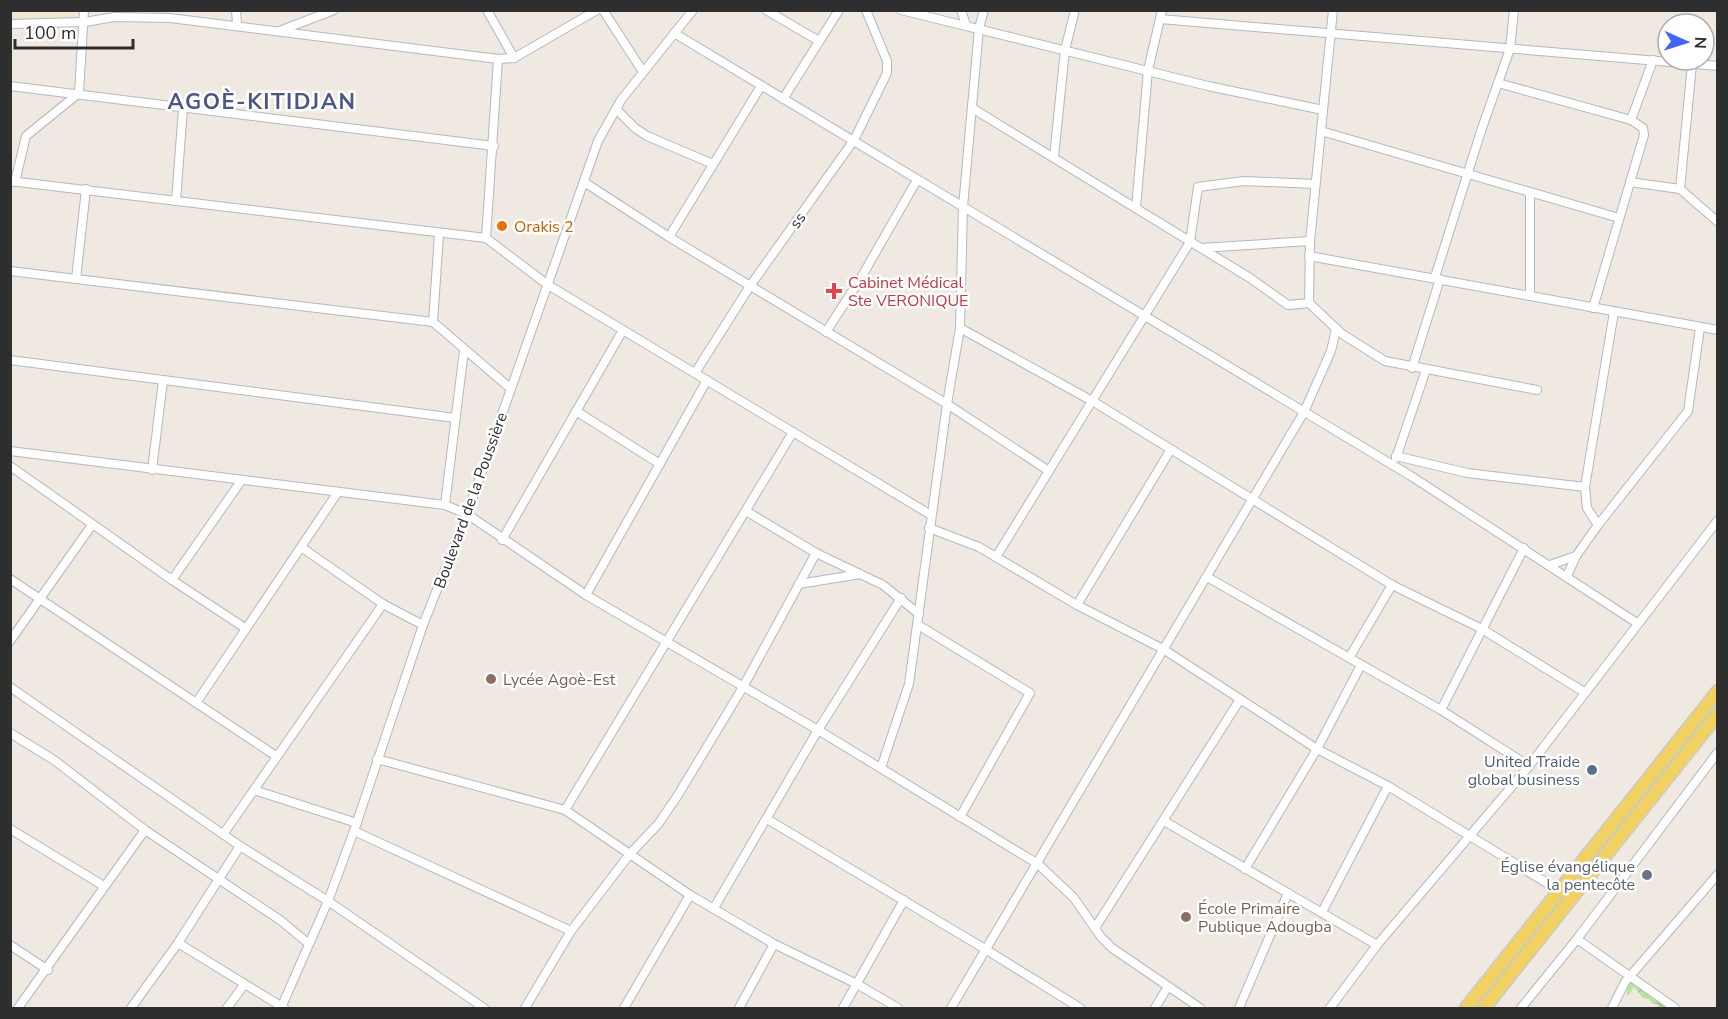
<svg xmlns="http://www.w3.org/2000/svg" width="1728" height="1019" font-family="'Nunito Sans',sans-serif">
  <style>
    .education { fill: #f0e6d1 }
    .forest { fill: url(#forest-crowns) }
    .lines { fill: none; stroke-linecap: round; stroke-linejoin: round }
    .minor-casing { stroke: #b4b7c1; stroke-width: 10 }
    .primary-casing { stroke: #c9c9c9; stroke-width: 15 }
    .minor { stroke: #fff; stroke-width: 8 }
    .primary { stroke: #f2d163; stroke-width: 12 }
    .food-dot { fill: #e8710a; stroke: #fff; stroke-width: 2 }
    .health-dot { fill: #e0444e; stroke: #fff; stroke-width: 2 }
    .education-dot { fill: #8d6e63; stroke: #fff; stroke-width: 2 }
    .service-dot { fill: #5c6f8a; stroke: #fff; stroke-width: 2 }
    .worship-dot { fill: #6b7280; stroke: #fff; stroke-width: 2 }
    .labels { text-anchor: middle; stroke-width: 5; stroke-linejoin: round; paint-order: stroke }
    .street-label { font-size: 16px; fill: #2e2e2e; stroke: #fff }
    .food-label { font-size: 16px; fill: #c56008; stroke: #fff; text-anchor: start }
    .health-label { font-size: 16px; fill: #be3a42; stroke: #fff; text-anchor: start }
    .education-label { font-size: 16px; fill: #785e54; stroke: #fff; text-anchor: start }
    .service-label { font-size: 16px; fill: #4e5e75; stroke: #fff; text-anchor: end }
    .worship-label { font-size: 16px; fill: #5b616d; stroke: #fff; text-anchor: end }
    .district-label { font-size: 22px; font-weight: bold; letter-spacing: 1.5px; fill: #4d5680; stroke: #fff }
  </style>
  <defs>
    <pattern id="forest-crowns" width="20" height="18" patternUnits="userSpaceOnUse" patternTransform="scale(1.5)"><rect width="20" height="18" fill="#b6e59e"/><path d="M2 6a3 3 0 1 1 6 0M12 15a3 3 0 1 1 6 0" fill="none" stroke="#9dc588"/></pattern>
  </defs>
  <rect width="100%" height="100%" fill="#efe9e1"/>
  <path class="education" d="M10,11H74L75,20H11Z"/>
  <path class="forest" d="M1628,980L1646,982L1652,999L1660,1000L1669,1006L1657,1008L1658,1004H1653L1649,999L1643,998L1634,987L1629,995H1627Z"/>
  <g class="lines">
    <g class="minor-casing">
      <g id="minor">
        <path d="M236,10L237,24"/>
        <path d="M487,10L514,58"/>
        <path d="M603,10L643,72"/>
        <path d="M766,10L819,41"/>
        <path d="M901,10L1208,86L1323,110"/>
        <path d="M961,10L966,25"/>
        <path d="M1333,10L1310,241L1309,303L1342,334L1385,361L1537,390"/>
        <path d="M1160,19L1718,66"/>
        <path d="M10,24L85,22L114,17L170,18L498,59L514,58L597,10"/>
        <path d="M282,30L334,10"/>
        <path d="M674,33L1411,476L1637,623"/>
        <path d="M1498,83L1631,120L1643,128L1644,135L1593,308"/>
        <path d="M10,86L494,146"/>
        <path d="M783,99L839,10"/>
        <path d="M972,108L1250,278L1288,305L1309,303"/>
        <path d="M616,109L635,128L647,136L713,164"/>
        <path d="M1631,120L1653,60"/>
        <path d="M1321,131L1619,218"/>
        <path d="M1054,157L1065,50L1075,10"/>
        <path d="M10,181L486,238L548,285L931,515"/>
        <path d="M15,182L26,136L79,93L84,10"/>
        <path d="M584,182L669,237L947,404L1049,471"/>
        <path d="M1630,182L1680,189L1718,222"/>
        <path d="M1680,189L1692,64"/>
        <path d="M176,201L183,108"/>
        <path d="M1136,208L1148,70L1162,10"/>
        <path d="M439,234L433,322L511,389"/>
        <path d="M669,237L761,86"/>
        <path d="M486,238L498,59"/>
        <path d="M1201,248L1310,241"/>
        <path d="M1309,256L1718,330"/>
        <path d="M10,271L433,322"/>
        <path d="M1435,277L1482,128L1510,49L1514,10"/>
        <path d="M76,279L86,189"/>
        <path d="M1530,296V193"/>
        <path d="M960,328L1094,402L1392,585L1482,629L1584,692"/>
        <path d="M826,332L862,276L917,180"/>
        <path d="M10,360L455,418"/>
        <path d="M1412,368L1440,279"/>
        <path d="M695,373L750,286L854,140L887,73V61L866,10"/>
        <path d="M576,411L660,464"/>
        <path d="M10,451L445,505L467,514L586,595L818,730L1038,864L1074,898L1101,937L1112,948L1200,1008"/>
        <path d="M1396,456L1467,473L1585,487"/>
        <path d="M1396,458L1426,370"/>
        <path d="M10,466L172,580L245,628"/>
        <path d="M152,470L163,381"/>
        <path d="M445,505L464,350"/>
        <path d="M746,511L816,553L883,585L919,614"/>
        <path d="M1598,525L1587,508L1585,487L1614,312"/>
        <path d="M929,528L979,547L1077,605L1163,649L1317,749L1388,786L1560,891"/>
        <path d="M502,540L623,330"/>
        <path d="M301,547L383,604"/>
        <path d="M996,557L1190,242L1198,187L1244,181L1315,184"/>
        <path d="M1550,565L1576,556"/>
        <path d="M1567,576L1576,556L1598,525L1688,411L1700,328"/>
        <path d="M1207,577L1441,710L1529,766"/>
        <path d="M10,579L276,756"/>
        <path d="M172,580L241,481"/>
        <path d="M799,584L860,574"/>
        <path d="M586,595L707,380"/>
        <path d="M1077,605L1171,449"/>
        <path d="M918,625L1030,693L960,817"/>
        <path d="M10,641L92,525"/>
        <path d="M1349,658L1392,585"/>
        <path d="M10,687L240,846L328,901L484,1008"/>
        <path d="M196,703L338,492"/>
        <path d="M1441,710L1524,548"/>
        <path d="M10,733L54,760L145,830L280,920L309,944"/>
        <path d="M377,759L565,810L690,895L774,944L857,984L898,1008"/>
        <path d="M881,768L909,684L947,404L960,328L963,207L979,28L984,10"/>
        <path d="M254,790L357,823"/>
        <path d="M565,810L793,432"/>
        <path d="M767,819L985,949L1080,1008"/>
        <path d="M1164,821L1377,945"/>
        <path d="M10,829L104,886"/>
        <path d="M354,831L571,931"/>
        <path d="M224,833L383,604L423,625"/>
        <path d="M1245,869L1317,749L1361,665"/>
        <path d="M714,908L818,730L901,598"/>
        <path d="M1322,912L1388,786"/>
        <path d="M1095,928L1239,701"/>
        <path d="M1577,939L1675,1008"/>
        <path d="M178,943L284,1008"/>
        <path d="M10,945L48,970"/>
        <path d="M18,1008L145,830"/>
        <path d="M131,1008L178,943L240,846"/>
        <path d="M227,1008L244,985"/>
        <path d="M281,1008L328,901L354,831L423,625L467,514L598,141L621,100L693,10"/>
        <path d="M525,1008L571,931L629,855L659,823L678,795L743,687L816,553"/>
        <path d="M624,1008L690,895"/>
        <path d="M739,1008L774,944"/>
        <path d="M843,1008L904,900"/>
        <path d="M951,1008L1304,412L1331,351L1336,329"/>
        <path d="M1155,1008L1167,988"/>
        <path d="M1239,1008L1288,893"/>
        <path d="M1330,1008L1377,945L1529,766L1718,520"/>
        <path d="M1521,1008L1577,939L1718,752"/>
        <path d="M1612,1008L1625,982L1718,874"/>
      </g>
    </g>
    <g class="primary-casing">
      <g id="primary">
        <path d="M1466,1008L1718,691"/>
        <path d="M1484,1008L1718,714"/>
      </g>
    </g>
    <use href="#minor" class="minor"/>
    <use href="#primary" class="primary"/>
  </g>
  <circle class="food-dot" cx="502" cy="226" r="6"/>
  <path class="health-dot" d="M831 282h6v6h6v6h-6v6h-6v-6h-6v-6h6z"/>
  <g class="education-dot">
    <circle cx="491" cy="679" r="6"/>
    <circle cx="1186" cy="917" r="6"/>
  </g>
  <circle class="service-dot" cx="1592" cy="770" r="6"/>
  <circle class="worship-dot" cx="1647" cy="875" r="6"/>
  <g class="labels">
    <g class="street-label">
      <text transform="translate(797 220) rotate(-55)" y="6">ss</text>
      <text transform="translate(470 500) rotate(-70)" y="6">Boulevard de la Poussière</text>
    </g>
    <g class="food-label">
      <text x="514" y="232">Orakis 2</text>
    </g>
    <g class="health-label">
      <text x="848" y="288">Cabinet Médical<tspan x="848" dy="18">Ste VERONIQUE</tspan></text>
    </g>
    <g class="education-label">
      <text x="503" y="685">Lycée Agoè-Est</text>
      <text x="1198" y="914">École Primaire<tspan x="1198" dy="18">Publique Adougba</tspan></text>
    </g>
    <g class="service-label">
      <text x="1580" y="767">United Traide<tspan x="1580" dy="18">global business</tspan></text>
    </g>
    <g class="worship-label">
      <text x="1635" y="872">Église évangélique<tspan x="1635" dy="18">la pentecôte</tspan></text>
    </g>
    <g class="district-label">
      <text x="262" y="109">AGOÈ-KITIDJAN</text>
    </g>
  </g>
  <rect width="1728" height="1019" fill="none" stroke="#2e2e2e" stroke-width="24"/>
  <g transform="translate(1686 42) rotate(93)"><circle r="28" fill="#ffffff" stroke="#ababab" stroke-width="1.5"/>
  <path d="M0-4.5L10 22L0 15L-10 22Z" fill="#4264fb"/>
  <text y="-9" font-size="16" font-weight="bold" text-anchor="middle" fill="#2e2e2e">N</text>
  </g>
  <path d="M15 39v9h118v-9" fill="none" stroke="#2e2e2e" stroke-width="3"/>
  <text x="24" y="39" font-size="18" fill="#2e2e2e" stroke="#ffffff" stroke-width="4.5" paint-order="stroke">100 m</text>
</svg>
